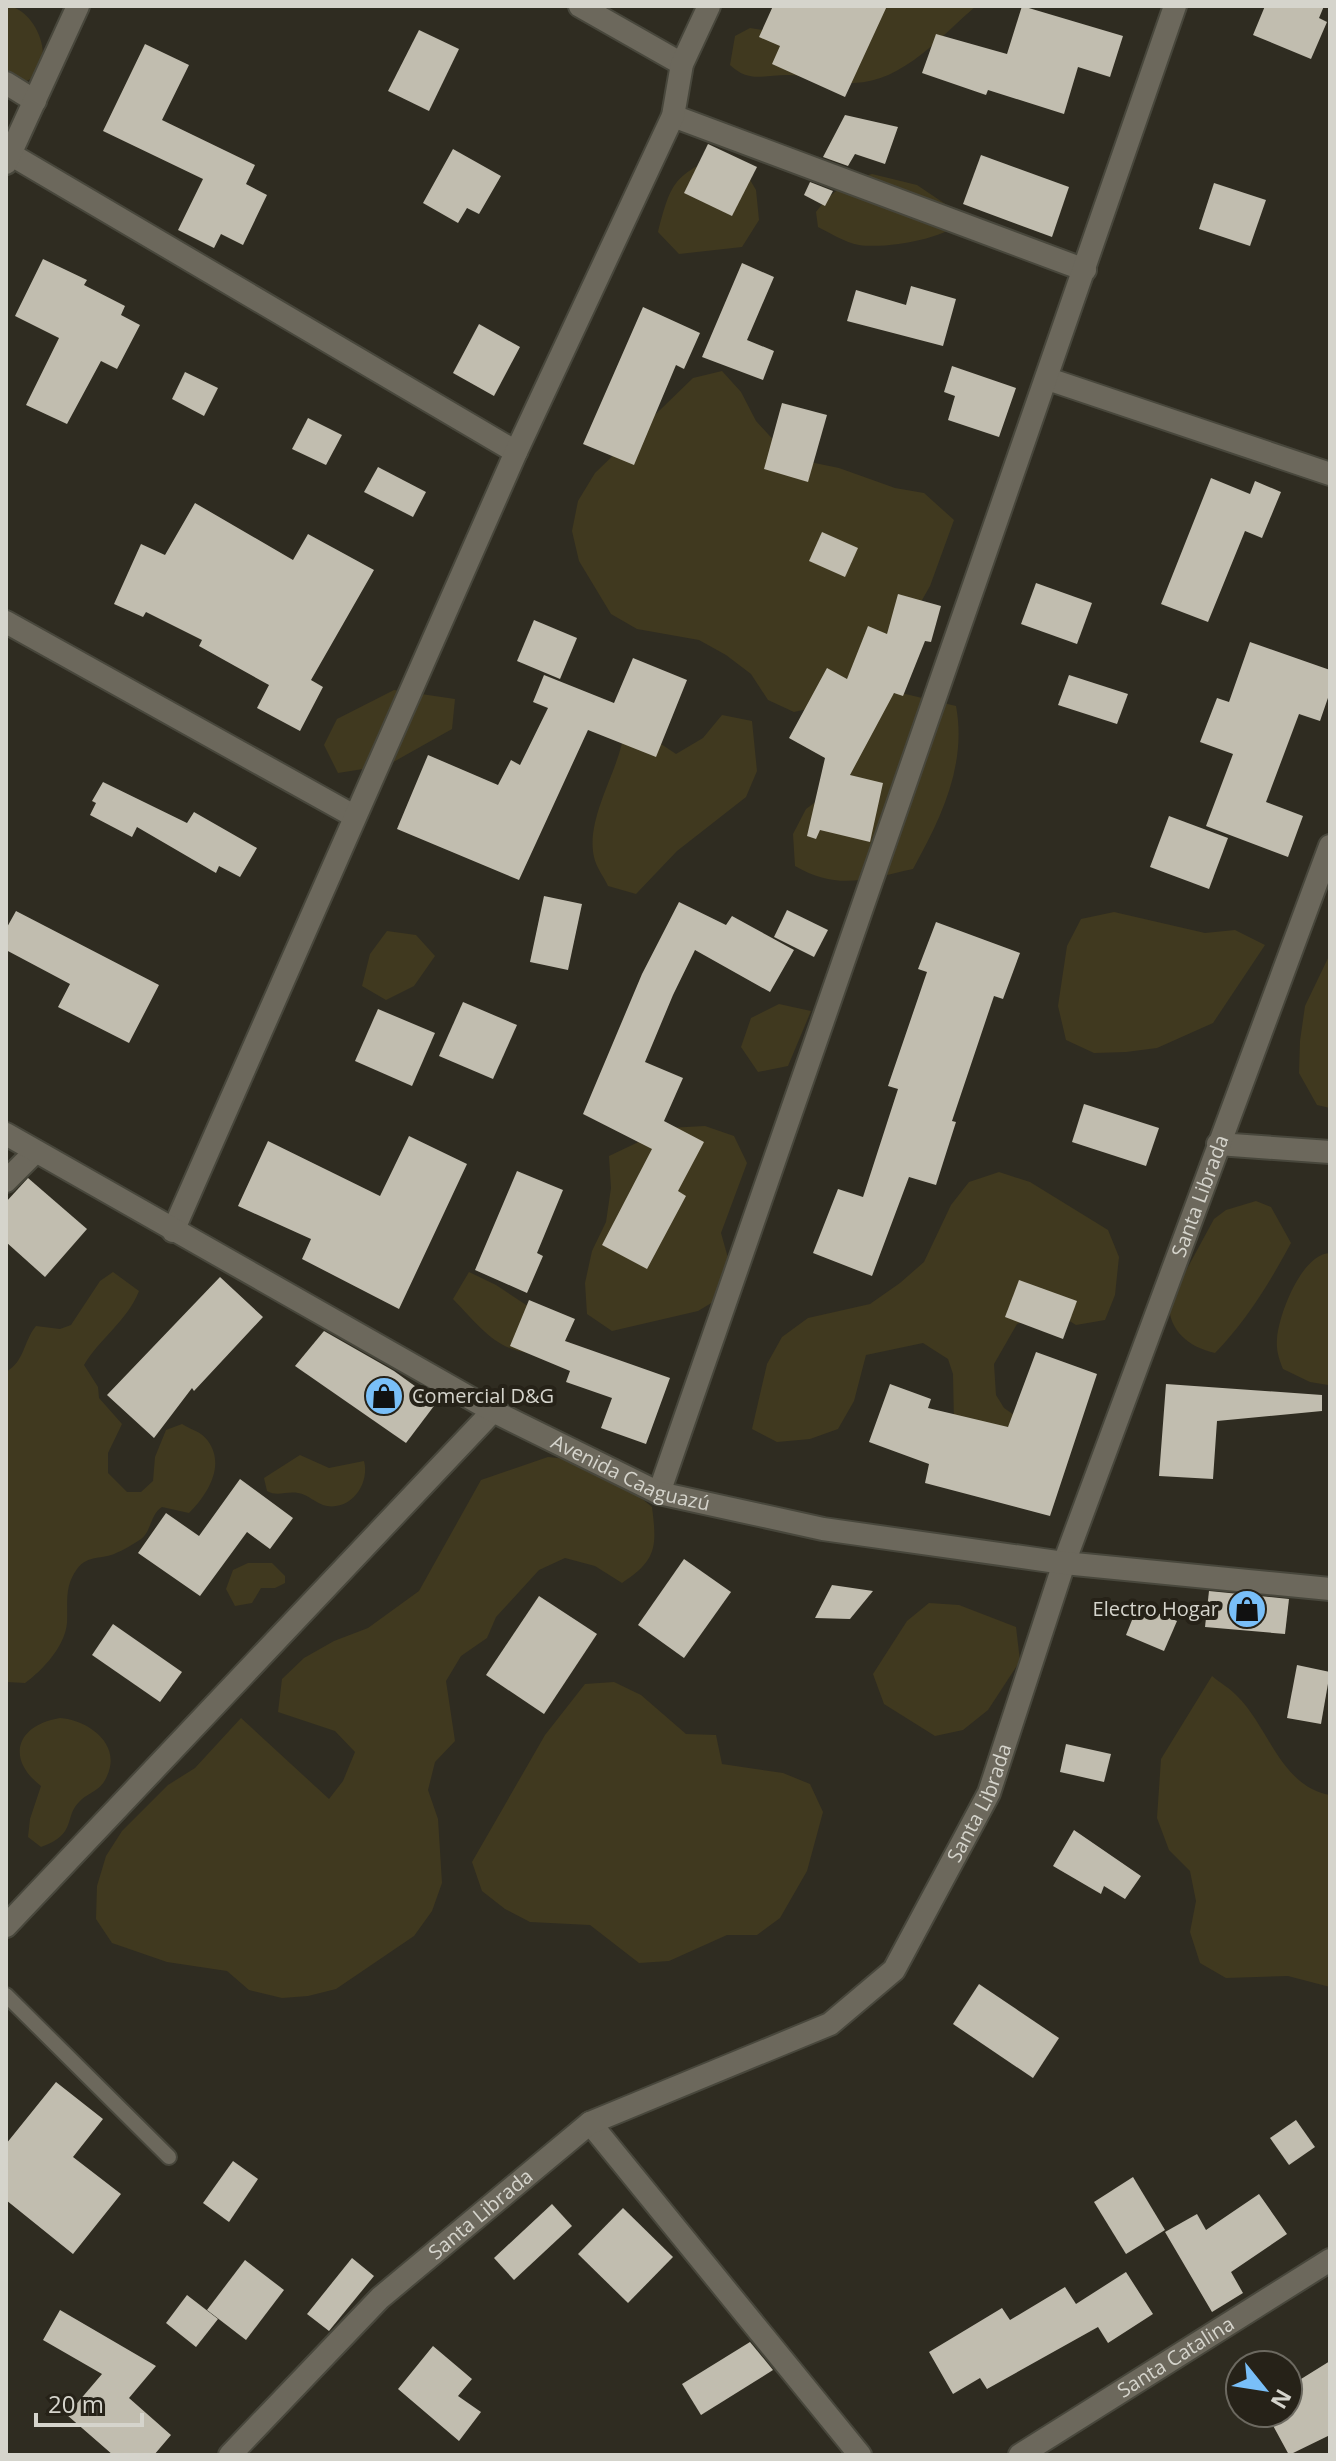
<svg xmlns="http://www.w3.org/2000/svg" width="1336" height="2461" font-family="'Open Sans',sans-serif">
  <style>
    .green { fill: #40391f }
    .building { fill: #c1bdaf }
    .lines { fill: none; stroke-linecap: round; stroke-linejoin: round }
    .service-casing { stroke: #48473c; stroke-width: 18 }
    .minor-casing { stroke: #48473c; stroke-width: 26 }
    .tertiary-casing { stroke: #48473c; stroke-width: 26 }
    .service { stroke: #6c685c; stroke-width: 14 }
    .minor { stroke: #6c685c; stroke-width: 22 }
    .tertiary { stroke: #6c685c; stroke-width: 22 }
    .labels { text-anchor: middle; stroke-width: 8; stroke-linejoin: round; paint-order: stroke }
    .street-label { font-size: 20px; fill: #d5d4cc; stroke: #262218 }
    .poi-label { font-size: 20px; fill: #d5d4cc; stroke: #262218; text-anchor: start }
  </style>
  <rect width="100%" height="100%" fill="#2f2c21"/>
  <g class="green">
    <path d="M6,6C39,6 69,85 6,85Z"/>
    <path d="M877,6H976C942,35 903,82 854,83C832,84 809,75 787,75C763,75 749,83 730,65L735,36L750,28L781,33Z"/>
    <path d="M716,157L743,168L756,190L759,220L742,247L679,254L658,232C670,187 672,176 716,157Z"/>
    <path d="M872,174L917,185L966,218C948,239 887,249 859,245C844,242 832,234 818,227L816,212C831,192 848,180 872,174Z"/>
    <path d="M722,371L741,392L756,421L779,446L805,461L839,468L895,488L924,493L954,520L930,586L893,651L825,705L794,712L768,700L751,674L726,655L699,640L637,629L611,614L579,561L572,531L578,501L595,473L693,378Z"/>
    <path d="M394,690L455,699L452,729L388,765L338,773L324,745L337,719Z"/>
    <path d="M897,692L956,706C967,765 941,818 913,869C867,879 838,891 795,866L793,834L806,809L832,790L869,707Z"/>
    <path d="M722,715L752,721L757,771L746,797L677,851L636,894L608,886C604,877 596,867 594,857C586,821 614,778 622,743L652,738L676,754L703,738Z"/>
    <path d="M1114,912L1205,933L1235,930L1265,945L1213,1023L1157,1048L1126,1052L1094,1053L1066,1040L1058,1006L1067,946L1081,919Z"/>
    <path d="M387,931L416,935L435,956L414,986L386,1000L362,986L370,954Z"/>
    <path d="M1330,954V1108L1317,1105L1299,1073L1300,1041L1305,1006Z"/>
    <path d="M779,1004L811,1011L788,1066L758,1072L741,1047L751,1018Z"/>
    <path d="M705,1126L734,1136L747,1163L721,1233L730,1265L723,1296L698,1311L612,1331L587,1314L585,1283L592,1251L606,1222L611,1188L609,1156L668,1128Z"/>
    <path d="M999,1172L1030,1182L1108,1230L1119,1257L1115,1295L1105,1320L1076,1325L1052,1310L1017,1324L994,1364L996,1395L1004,1408L1017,1417L1021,1431L954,1424L953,1374L948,1359L923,1343L866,1355L854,1401L838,1429L810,1439L777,1442L752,1429L767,1364L782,1337L808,1318L870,1304L900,1283L924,1262L951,1205L969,1182Z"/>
    <path d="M1256,1201L1271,1207L1291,1243C1270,1282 1247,1320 1215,1353C1188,1347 1168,1330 1169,1302L1214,1219L1226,1210Z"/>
    <path d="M1330,1253V1385H1328L1310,1382L1283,1369C1279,1359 1276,1350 1277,1339C1279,1313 1302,1254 1330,1253Z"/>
    <path d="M113,1272L139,1291C127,1321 100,1338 84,1365L98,1387L99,1398L122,1424L108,1453V1473L127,1492H141L153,1481L155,1457L166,1430L182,1424C191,1430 201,1431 208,1441C226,1466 207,1495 189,1513L162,1507C149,1515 152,1534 138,1541C131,1545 124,1550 116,1553C103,1560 88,1554 77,1569C64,1587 68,1602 67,1623C65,1646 43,1670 25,1683L6,1682V1372C25,1361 23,1342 36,1326L60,1329L71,1325L100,1281Z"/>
    <path d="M469,1272L496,1285L567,1332L547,1354C499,1355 485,1332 453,1299Z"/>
    <path d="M300,1455L329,1468L364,1461C370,1483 352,1510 327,1506C316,1504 308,1494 298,1493C286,1491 277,1497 267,1491L264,1478Z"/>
    <path d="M548,1457C601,1462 612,1474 652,1507C657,1547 657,1560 622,1583L595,1566L565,1558L539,1570L496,1617L487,1638L461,1656L446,1681L455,1741L435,1762L428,1790L438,1819L442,1883L432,1911L414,1936L336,1989L308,1996L282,1998L249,1990L227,1971L167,1962L112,1943L96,1919L97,1886L106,1856L122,1831L168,1785L195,1768L241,1718L329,1799L343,1781L355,1752L335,1731L278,1712L282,1679L304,1658L334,1641L368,1628L419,1591L481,1480Z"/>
    <path d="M248,1563H272L285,1576V1583L275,1588H261L252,1603L235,1606L226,1589L233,1570Z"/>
    <path d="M929,1603L959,1605L1016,1627L1020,1661L988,1710L963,1730L935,1736L884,1704L873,1674L907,1621Z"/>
    <path d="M1212,1676C1220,1683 1230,1688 1237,1696C1269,1727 1280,1786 1330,1795V1987L1288,1976L1226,1978L1200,1963L1190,1932L1196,1901L1190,1871L1169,1850L1157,1818L1161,1759Z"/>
    <path d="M614,1682L641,1695L686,1734L716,1735L722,1764L783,1773L810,1784L823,1812L807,1871L780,1918L757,1935H727L669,1961L639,1963L590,1925L530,1922L505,1909L482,1891L472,1862L545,1735L585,1684Z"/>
    <path d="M60,1718C88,1720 122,1744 107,1776C101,1791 89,1792 80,1801C63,1817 78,1834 41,1847L28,1837L30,1819L41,1786C5,1758 17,1725 60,1718Z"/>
  </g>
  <g class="building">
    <path d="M773,6H887L845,97L772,64L780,46L759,37Z"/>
    <path d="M1022,6L1123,36L1110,77L1078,67L1064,114L988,90L986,95L922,73L936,34L1007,54Z"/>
    <path d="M1265,6H1324L1319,18L1327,22L1311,59L1253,35Z"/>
    <path d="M419,30L459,49L429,111L388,91Z"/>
    <path d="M145,44L189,65L162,120L255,165L246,184L267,195L243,245L221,234L214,248L178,230L203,179L103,131Z"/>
    <path d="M845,115L898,127L885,164L855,154L848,166L823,157Z"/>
    <path d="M708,144L757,167L732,216L684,193Z"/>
    <path d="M453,149L501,176L479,214L467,208L458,223L423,203Z"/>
    <path d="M981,155L1069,187L1052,237L963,204Z"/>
    <path d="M810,182L833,191L825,206L804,195Z"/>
    <path d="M1214,183L1266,200L1250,246L1199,229Z"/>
    <path d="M43,259L87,280L84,285L125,306L121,315L140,325L117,369L101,361L67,424L26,405L59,338L15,316Z"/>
    <path d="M742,263L774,277L747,340L774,351L763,380L702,357Z"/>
    <path d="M911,286L956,299L943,346L847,321L856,290L906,305Z"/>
    <path d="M643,307L700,333L684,369L676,365L634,465L583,444Z"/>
    <path d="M479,324L520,347L494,396L453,373Z"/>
    <path d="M952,366L1016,388L999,437L948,420L955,396L944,392Z"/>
    <path d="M185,372L218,388L204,416L172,399Z"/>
    <path d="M782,403L827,415L808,482L764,469Z"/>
    <path d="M308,418L342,435L326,465L292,449Z"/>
    <path d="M378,467L426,492L413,517L364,492Z"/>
    <path d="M1211,478L1250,494L1255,481L1281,492L1262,538L1245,531L1208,622L1161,604Z"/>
    <path d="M195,503L293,560L308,534L374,570L311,680L323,687L300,731L257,708L269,685L199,646L202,640L146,612L143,617L114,604L141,544L165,555Z"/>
    <path d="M822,532L858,548L845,577L809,561Z"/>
    <path d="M1036,583L1092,603L1077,644L1021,624Z"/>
    <path d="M898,594L941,606L931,642L925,641L903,696L894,693L850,775L883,783L870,842L820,830L816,839L807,836L825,758L789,738L827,668L847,679L868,626L887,634Z"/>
    <path d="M534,620L577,638L560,679L517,661Z"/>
    <path d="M1250,642L1330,670V692L1320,721L1299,714L1266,802L1303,816L1288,857L1206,826L1233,754L1200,742L1217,698L1229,702Z"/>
    <path d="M633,658L687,680L656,757L588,730L519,880L397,829L428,755L498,785L511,760L520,765L548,708L533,702L544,675L614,703Z"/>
    <path d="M1069,675L1128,694L1117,724L1058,705Z"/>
    <path d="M103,782L187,823L194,812L257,848L240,877L219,866L216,873L137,827L132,837L90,815L96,803L92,801Z"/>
    <path d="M1169,816L1228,838L1209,889L1150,867Z"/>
    <path d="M544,896L582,904L568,970L530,962Z"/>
    <path d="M679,902L726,925L732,916L794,950L770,992L695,950L673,995L645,1062L683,1078L664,1121L704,1142L678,1191L686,1196L647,1269L602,1245L652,1149L583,1114L642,974Z"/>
    <path d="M787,910L828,930L814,957L774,937Z"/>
    <path d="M16,911L159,985L129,1043L58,1007L70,984L6,950V929Z"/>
    <path d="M936,922L1020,953L1003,999L994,996L952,1121L956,1122L936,1185L909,1177L872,1276L813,1253L838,1189L863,1197L898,1089L888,1086L927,972L918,969Z"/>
    <path d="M463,1002L517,1025L493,1079L439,1056Z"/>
    <path d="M378,1009L435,1033L412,1086L355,1061Z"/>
    <path d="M1084,1104L1159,1128L1146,1166L1072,1142Z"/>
    <path d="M409,1136L467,1164L399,1309L302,1259L311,1239L238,1206L268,1141L380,1196Z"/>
    <path d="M517,1171L563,1190L537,1253L543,1256L527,1293L475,1270Z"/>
    <path d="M28,1178L87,1229L45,1277L6,1242V1202Z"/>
    <path d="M220,1277L263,1317L194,1391L192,1388L154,1438L107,1395Z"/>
    <path d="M1019,1280L1077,1301L1063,1339L1005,1317Z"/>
    <path d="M529,1300L575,1319L565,1341L670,1378L646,1444L601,1428L612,1398L566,1382L570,1371L510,1346Z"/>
    <path d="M324,1331L394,1371L437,1402L406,1443L295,1366Z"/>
    <path d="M1036,1352L1097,1374L1050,1516L925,1483L929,1464L869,1442L890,1384L931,1399L928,1408L1008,1427Z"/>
    <path d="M1166,1384L1322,1395V1411L1217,1421L1213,1479L1159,1476Z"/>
    <path d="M240,1479L293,1518L270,1549L247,1532L200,1596L138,1553L166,1513L199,1536Z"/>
    <path d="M684,1559L731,1592L684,1658L638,1625Z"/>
    <path d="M832,1585L873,1591L850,1619L815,1618Z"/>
    <path d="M1209,1591L1289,1599L1285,1634L1205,1627Z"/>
    <path d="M539,1596L597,1634L544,1714L486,1675Z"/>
    <path d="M1138,1605L1177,1621L1164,1651L1126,1635Z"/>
    <path d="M113,1624L182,1672L160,1702L92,1655Z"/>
    <path d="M1297,1665L1330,1672L1321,1724L1287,1718Z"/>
    <path d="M1066,1744L1111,1754L1104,1782L1060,1772Z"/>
    <path d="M1074,1830L1141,1876L1125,1899L1104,1886L1101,1894L1053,1866Z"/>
    <path d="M979,1984L1059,2038L1033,2078L953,2024Z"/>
    <path d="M56,2082L103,2119L73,2157L121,2194L73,2254L6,2200V2144Z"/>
    <path d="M1296,2120L1315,2147L1289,2165L1270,2138Z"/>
    <path d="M233,2161L258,2179L229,2222L203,2203Z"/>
    <path d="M1133,2177L1165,2230L1126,2254L1094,2202Z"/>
    <path d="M1259,2194L1287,2234L1231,2272L1243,2293L1212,2312L1165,2232L1197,2214L1206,2230Z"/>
    <path d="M552,2204L572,2226L514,2280L494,2258Z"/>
    <path d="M623,2208L673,2257L628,2303L578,2254Z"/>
    <path d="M352,2258L374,2276L329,2331L307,2314Z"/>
    <path d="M245,2260L284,2290L246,2340L207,2310Z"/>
    <path d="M1126,2272L1153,2314L1108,2343L1098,2327L987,2389L980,2378L953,2394L929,2352L1002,2308L1010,2320L1065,2287L1076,2304Z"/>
    <path d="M187,2295L218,2319L196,2347L166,2323Z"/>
    <path d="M60,2310L156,2366L129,2398L171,2435L154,2455H113L67,2415L102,2374L43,2340Z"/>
    <path d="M750,2342L773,2370L701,2415L682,2384Z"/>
    <path d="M433,2346L472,2379L458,2396L481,2412L459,2441L398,2389Z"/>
    <path d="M1330,2361V2435L1289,2455L1270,2420L1274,2417L1271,2413H1288V2375L1293,2384Z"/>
  </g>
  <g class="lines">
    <g class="service-casing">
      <path id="service" d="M6,1995L169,2157"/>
    </g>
    <g class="minor-casing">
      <g id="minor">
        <path d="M580,6L682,64"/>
        <path d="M6,83L35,101"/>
        <path d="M673,116L1085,270"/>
        <path d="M10,154L516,452"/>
        <path d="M6,163L78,6"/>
        <path d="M1048,379L1330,474"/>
        <path d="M6,622L354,816"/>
        <path d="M1218,1144L1330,1152"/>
        <path d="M6,1181L35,1152"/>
        <path d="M173,1231L516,452L673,116L682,64L709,6"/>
        <path d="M659,1493L1175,6"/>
        <path d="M6,1926L493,1411"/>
        <path d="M590,2123L860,2455"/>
        <path id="s1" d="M230,2455L380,2298L590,2123L830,2024L894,1970L989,1793L1064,1563L1330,846"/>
        <path id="s2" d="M1020,2455L1330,2260"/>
      </g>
    </g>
    <g class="tertiary-casing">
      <g id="tertiary">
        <path id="s3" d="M6,1134L493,1411L659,1493L823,1529L1064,1563L1330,1589"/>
      </g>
    </g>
    <use href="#service" class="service"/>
    <use href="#minor" class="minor"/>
    <use href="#tertiary" class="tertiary"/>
  </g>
  <defs>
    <g id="shop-disc" transform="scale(2)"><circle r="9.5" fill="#79bff8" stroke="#262218"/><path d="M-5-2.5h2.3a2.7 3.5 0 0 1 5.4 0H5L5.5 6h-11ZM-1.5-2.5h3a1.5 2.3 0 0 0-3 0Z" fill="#111"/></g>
  </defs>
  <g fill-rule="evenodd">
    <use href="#shop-disc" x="384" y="1396"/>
    <use href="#shop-disc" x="1247" y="1609"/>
  </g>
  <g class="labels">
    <g class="street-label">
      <text dy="7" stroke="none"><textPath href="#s1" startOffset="1668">Santa Librada</textPath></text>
      <text dy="7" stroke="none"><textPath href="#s3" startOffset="712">Avenida Caaguazú</textPath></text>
      <text dy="7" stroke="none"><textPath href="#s1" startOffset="1022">Santa Librada</textPath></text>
      <text dy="7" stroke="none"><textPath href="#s1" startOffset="348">Santa Librada</textPath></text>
      <text dy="7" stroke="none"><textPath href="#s2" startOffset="184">Santa Catalina</textPath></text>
    </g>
    <g class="poi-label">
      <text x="412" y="1403">Comercial D&amp;G</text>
      <text x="1219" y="1616" text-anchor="end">Electro Hogar</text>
    </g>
  </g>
  <rect width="1336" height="2461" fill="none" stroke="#d5d4cc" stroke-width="16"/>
  <g transform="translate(1264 2389) rotate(120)"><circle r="38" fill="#262218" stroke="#6c6960" stroke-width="2"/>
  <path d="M0-6L14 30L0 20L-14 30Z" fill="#79bff8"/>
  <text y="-12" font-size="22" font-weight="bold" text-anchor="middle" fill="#d5d4cc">N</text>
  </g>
  <path d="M36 2413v12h106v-12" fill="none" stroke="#d5d4cc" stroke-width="4"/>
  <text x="48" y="2413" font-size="24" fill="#d5d4cc" stroke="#262218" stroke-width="6" paint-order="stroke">20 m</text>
</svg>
